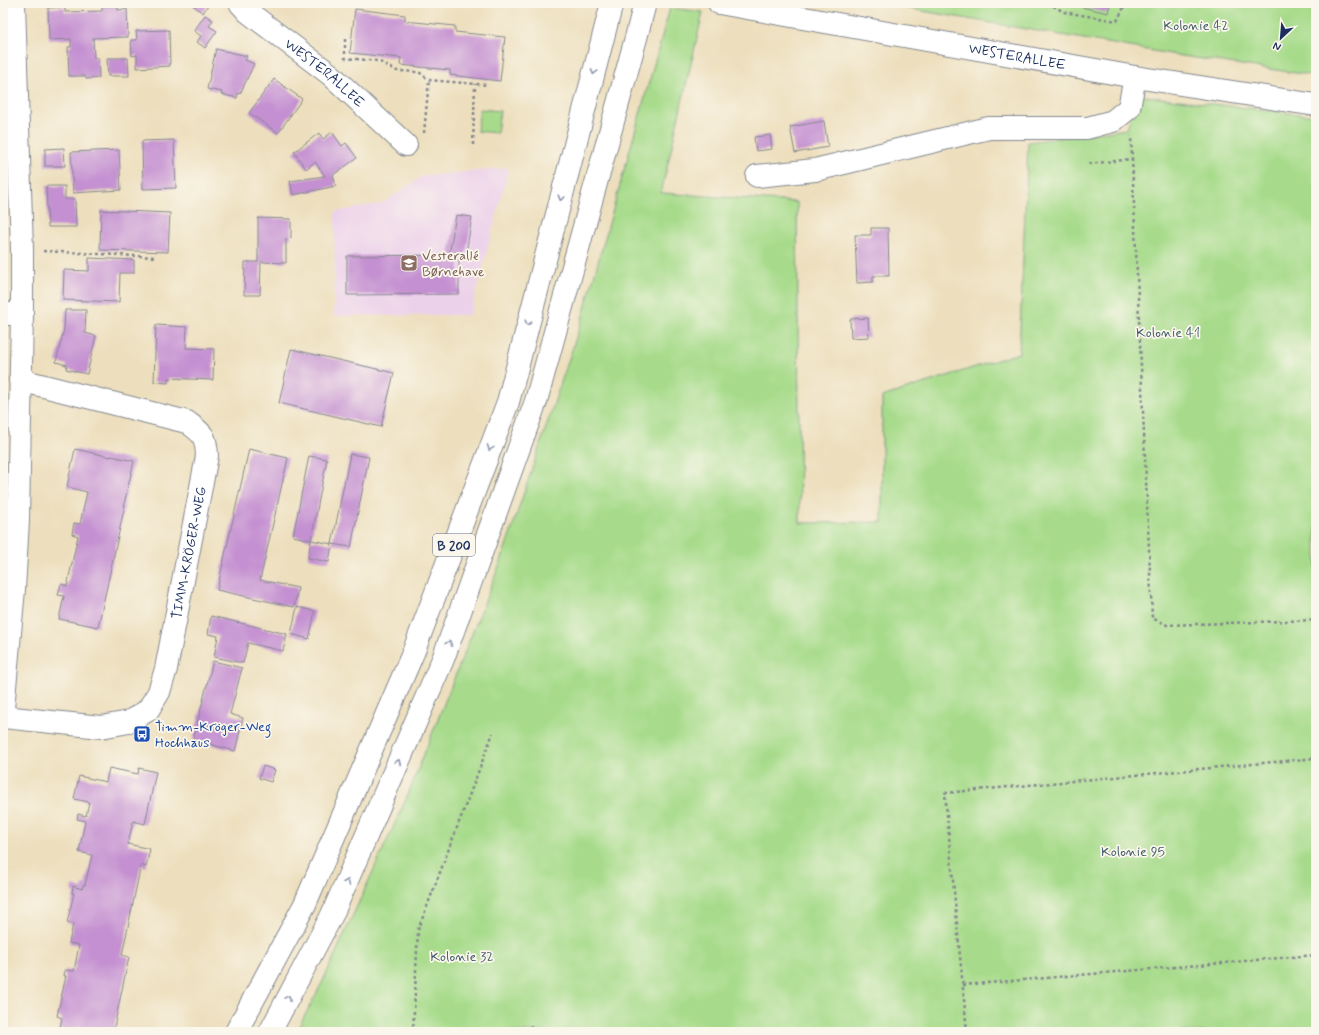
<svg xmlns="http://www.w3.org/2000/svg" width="1319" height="1035" font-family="Mynerve,sans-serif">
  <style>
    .built { fill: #ecd1ea }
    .green { fill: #a7db8b; stroke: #618574 }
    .building { fill: #c490d1 }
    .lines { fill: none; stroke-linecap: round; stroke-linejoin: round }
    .minor-casing { stroke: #84878e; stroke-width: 24 }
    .highway-casing { stroke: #84878e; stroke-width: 24 }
    .path { stroke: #84878e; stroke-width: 2.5; stroke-dasharray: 3 3; stroke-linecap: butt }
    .minor { stroke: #fff; stroke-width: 22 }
    .highway { stroke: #fff; stroke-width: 22 }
    .oneway { stroke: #8d97ae }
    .labels { text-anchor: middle; stroke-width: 3.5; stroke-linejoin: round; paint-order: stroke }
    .shield { fill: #fbf7ec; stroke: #5e6b89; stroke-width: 1 }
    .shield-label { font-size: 13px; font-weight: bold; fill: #1b2f5e }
    .park-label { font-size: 14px; fill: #3e5a69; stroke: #fbf7ec }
    .street-label { font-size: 14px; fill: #1b2f5e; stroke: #fbf7ec }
    .education-label { font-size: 14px; fill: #785e54; stroke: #fbf7ec; text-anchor: start }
    .transit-label { font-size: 14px; fill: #164399; stroke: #fbf7ec; text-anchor: start }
  </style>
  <rect width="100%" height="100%" fill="#fbf7ec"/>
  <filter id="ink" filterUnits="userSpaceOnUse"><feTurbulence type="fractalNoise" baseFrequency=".025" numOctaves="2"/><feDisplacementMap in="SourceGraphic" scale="8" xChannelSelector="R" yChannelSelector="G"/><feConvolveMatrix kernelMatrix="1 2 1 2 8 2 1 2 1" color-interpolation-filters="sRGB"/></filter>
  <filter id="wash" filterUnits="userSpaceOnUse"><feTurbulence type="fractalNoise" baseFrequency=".012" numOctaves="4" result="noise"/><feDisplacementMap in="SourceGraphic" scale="16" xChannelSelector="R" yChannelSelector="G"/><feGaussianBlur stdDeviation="0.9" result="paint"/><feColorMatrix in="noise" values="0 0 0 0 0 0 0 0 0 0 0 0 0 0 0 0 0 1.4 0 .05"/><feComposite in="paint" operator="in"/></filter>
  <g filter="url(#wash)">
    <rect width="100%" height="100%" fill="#eddfbd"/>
    <path class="built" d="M509,168L470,315L334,316L335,212L383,203L423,176Z"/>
    <g class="green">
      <path d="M876,3H1316V76L1182,56Z"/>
      <path d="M670,8L703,12L661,193L797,202L800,523L882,522V397L1019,353L1028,142L1127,129L1136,95L1316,116V1032H296L322,983L406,799L501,561L580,326Z"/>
      <path d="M480,109L500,111L497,133L477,131Z"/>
    </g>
    <g id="blocks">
      <g class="building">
        <path d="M190,3H205L208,5L203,13Z"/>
        <path d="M1069,3H1110L1108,13L1068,4Z"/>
        <path d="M102,6H118V10L127,9L128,37L93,38L94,58H98L99,78L86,79L85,76H69L68,47H71V39L49,40L48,8L65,7V12L102,11Z"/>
        <path d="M355,9L405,15V21L455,26V32L505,37L500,81L450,75V70L400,65L401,58L350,53Z"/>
        <path d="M205,15L213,20L209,26L217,31L205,48L197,42L201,36L194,31Z"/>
        <path d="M169,30L170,66L137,68V55L132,56L131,40H137L136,31Z"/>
        <path d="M216,49L247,56L245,60L254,64L240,94L238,93L237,98L221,94L222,92L207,89Z"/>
        <path d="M107,58H128L129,76H108Z"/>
        <path d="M274,79L302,99L278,133L249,113Z"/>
        <path d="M824,121L828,147L795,153L790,127Z"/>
        <path d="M332,132L342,146L346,143L357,158L333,175L336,186L293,195L290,181L325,176L315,162L306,169L294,152L319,133L323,139Z"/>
        <path d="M770,135L772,149L756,151L754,137Z"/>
        <path d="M174,140L176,188L143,189L142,141Z"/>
        <path d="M64,148L65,166H45V149Z"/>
        <path d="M119,150L121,190L73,193L71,152Z"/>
        <path d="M46,186H65V199H75L76,227H48Z"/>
        <path d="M101,210L170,213L168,252L100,250Z"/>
        <path d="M456,215L472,217L465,259L459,258V294L347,295V256L449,255Z"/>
        <path d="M258,218L291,219V238L286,239V263L261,262L260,295H244L245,262H258Z"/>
        <path d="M871,228H888L889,276H873V282L857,283L855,235H871Z"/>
        <path d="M89,258L134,260V273H120L119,302L63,300L64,270L89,271Z"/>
        <path d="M65,310H86L85,333L96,336L87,374L66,369L67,365L56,362L64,329Z"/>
        <path d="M868,318L869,337L851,338L850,319Z"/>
        <path d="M156,325L187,327L186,348L214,349L213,380L168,378V383L154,382Z"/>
        <path d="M291,349L394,373L381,427L279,403Z"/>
        <path d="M75,449L111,457V456L134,461L124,504L125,505L98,627L59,619L64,596L58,595L59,591L61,584L67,586L78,536L72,534L73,529L74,523L80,524L87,492L67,487Z"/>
        <path d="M249,449L288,458L260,580L298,588L294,607L217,590Z"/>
        <path d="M350,454L369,457L351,547L332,544Z"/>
        <path d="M309,456L327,459L311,540L332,544L329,562L308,558L311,540L293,536Z"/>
        <path d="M297,607L315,611L309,639L291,634Z"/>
        <path d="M211,616L287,634L283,651L248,643L243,663L214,657L218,636L208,634Z"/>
        <path d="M213,661L242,668L230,714L243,718L235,751L193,740Z"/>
        <path d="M263,766L275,770L271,782L259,778Z"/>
        <path d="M109,768L138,774L139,768L156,772L145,824L133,821L128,844L150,849L146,867L141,865L122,955L129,957L113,1032H59L62,1018L57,1016L66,976H64L65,970L74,971L79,945L69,943L73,924L67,923L74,893H72L73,886L82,889L83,885H85L92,855L79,852L85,821L77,819L78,814L86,816L89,802L74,799L79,776L106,782Z"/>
      </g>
    </g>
  </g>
  <g filter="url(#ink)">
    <use href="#blocks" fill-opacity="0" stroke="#84878e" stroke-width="1"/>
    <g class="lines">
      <g class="minor-casing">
        <g id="minor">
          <path id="s1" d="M240,3L248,12L331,75L406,145"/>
          <path id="s2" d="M719,3L1135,77L1316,105"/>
          <path d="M757,176L815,170L989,128H1087L1113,121L1129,108L1135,77"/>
          <path d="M3,314H22"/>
          <path d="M3,709L14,589L18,520L22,314V250L14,3"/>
          <path id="s3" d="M3,717L101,727L129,722L148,710L159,692L166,669L207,456C206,435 203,434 187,422L20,380"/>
        </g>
      </g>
      <g class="highway-casing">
        <g id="highway">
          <path d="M236,1032L305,904L413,653L508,402L612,3"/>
          <path d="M270,1032L332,915L443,659L536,401L636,38L645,3"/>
        </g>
      </g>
      <g class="path">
        <path d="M1048,3L1064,12L1117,21L1126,3"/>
        <path d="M345,39V58L378,61L397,71L419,72L429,80L487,85"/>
        <path d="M424,133L429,80"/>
        <path d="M473,145L475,84"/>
        <path d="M1132,159L1152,618L1167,625L1316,620"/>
        <path d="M1089,164L1132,159L1131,136"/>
        <path d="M43,251L155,257"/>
        <path d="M963,985L1316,955"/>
        <path d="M413,1032L418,930L493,733"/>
        <path d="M531,1032V1025"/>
        <path d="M967,1032L945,793L1316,758"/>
      </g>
      <use href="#minor" class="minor"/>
      <use href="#highway" class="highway"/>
    </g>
    <defs><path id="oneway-chevron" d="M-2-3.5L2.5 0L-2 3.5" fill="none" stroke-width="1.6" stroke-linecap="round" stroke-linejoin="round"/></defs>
    <g class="oneway">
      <use href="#oneway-chevron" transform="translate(594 72) rotate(105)"/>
      <use href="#oneway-chevron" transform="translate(561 198) rotate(105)"/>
      <use href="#oneway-chevron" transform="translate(528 323) rotate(105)"/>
      <use href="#oneway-chevron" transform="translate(490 448) rotate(111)"/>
      <use href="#oneway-chevron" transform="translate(449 643) rotate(-70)"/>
      <use href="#oneway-chevron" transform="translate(398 762) rotate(-67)"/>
      <use href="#oneway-chevron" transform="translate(347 882) rotate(-67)"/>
      <use href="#oneway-chevron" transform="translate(288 998) rotate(-62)"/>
    </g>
  </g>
  <defs>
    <g id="school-square" transform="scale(0.9)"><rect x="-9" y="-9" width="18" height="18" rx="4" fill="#8d6e63" stroke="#fbf7ec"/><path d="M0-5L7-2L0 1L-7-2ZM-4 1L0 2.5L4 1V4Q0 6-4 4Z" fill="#fff"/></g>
    <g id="bus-square" transform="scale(0.9)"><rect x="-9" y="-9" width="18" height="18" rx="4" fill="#1a4fb4" stroke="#fbf7ec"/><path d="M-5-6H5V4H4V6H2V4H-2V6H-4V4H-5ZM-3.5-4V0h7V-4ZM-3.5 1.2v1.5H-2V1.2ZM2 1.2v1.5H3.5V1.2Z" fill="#fff"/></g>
  </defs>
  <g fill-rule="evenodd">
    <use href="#school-square" x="409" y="263"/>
    <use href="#bus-square" x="142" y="734"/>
  </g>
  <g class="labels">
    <rect class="shield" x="433" y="534" width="42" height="22" rx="3"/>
    <g class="shield-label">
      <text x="454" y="550">B 200</text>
    </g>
    <g class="park-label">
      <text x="1196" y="30">Kolonie 42</text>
      <text x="1168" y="337">Kolonie 41</text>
      <text x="1133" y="856">Kolonie 95</text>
      <text x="462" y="961">Kolonie 32</text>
    </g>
    <g class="street-label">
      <text dy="5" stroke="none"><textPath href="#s2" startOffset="303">WESTERALLEE</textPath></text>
      <text dy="5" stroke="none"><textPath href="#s1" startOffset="110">WESTERALLEE</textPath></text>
      <text dy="5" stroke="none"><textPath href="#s3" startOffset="313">TIMM-KRÖGER-WEG</textPath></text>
    </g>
    <g class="education-label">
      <text x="422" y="260">Vesterallé<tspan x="422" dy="16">Børnehave</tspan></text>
    </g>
    <g class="transit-label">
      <text x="155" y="731">Timm-Kröger-Weg<tspan x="155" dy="16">Hochhaus</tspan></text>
    </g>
  </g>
  <rect width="1319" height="1035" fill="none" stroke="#fbf7ec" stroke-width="16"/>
  <g transform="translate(1281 38) rotate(206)" stroke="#fbf7ec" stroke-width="3" paint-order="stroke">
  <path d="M0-3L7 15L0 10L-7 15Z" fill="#1b2f5e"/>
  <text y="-6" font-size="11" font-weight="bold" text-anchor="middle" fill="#1b2f5e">N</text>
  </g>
</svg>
